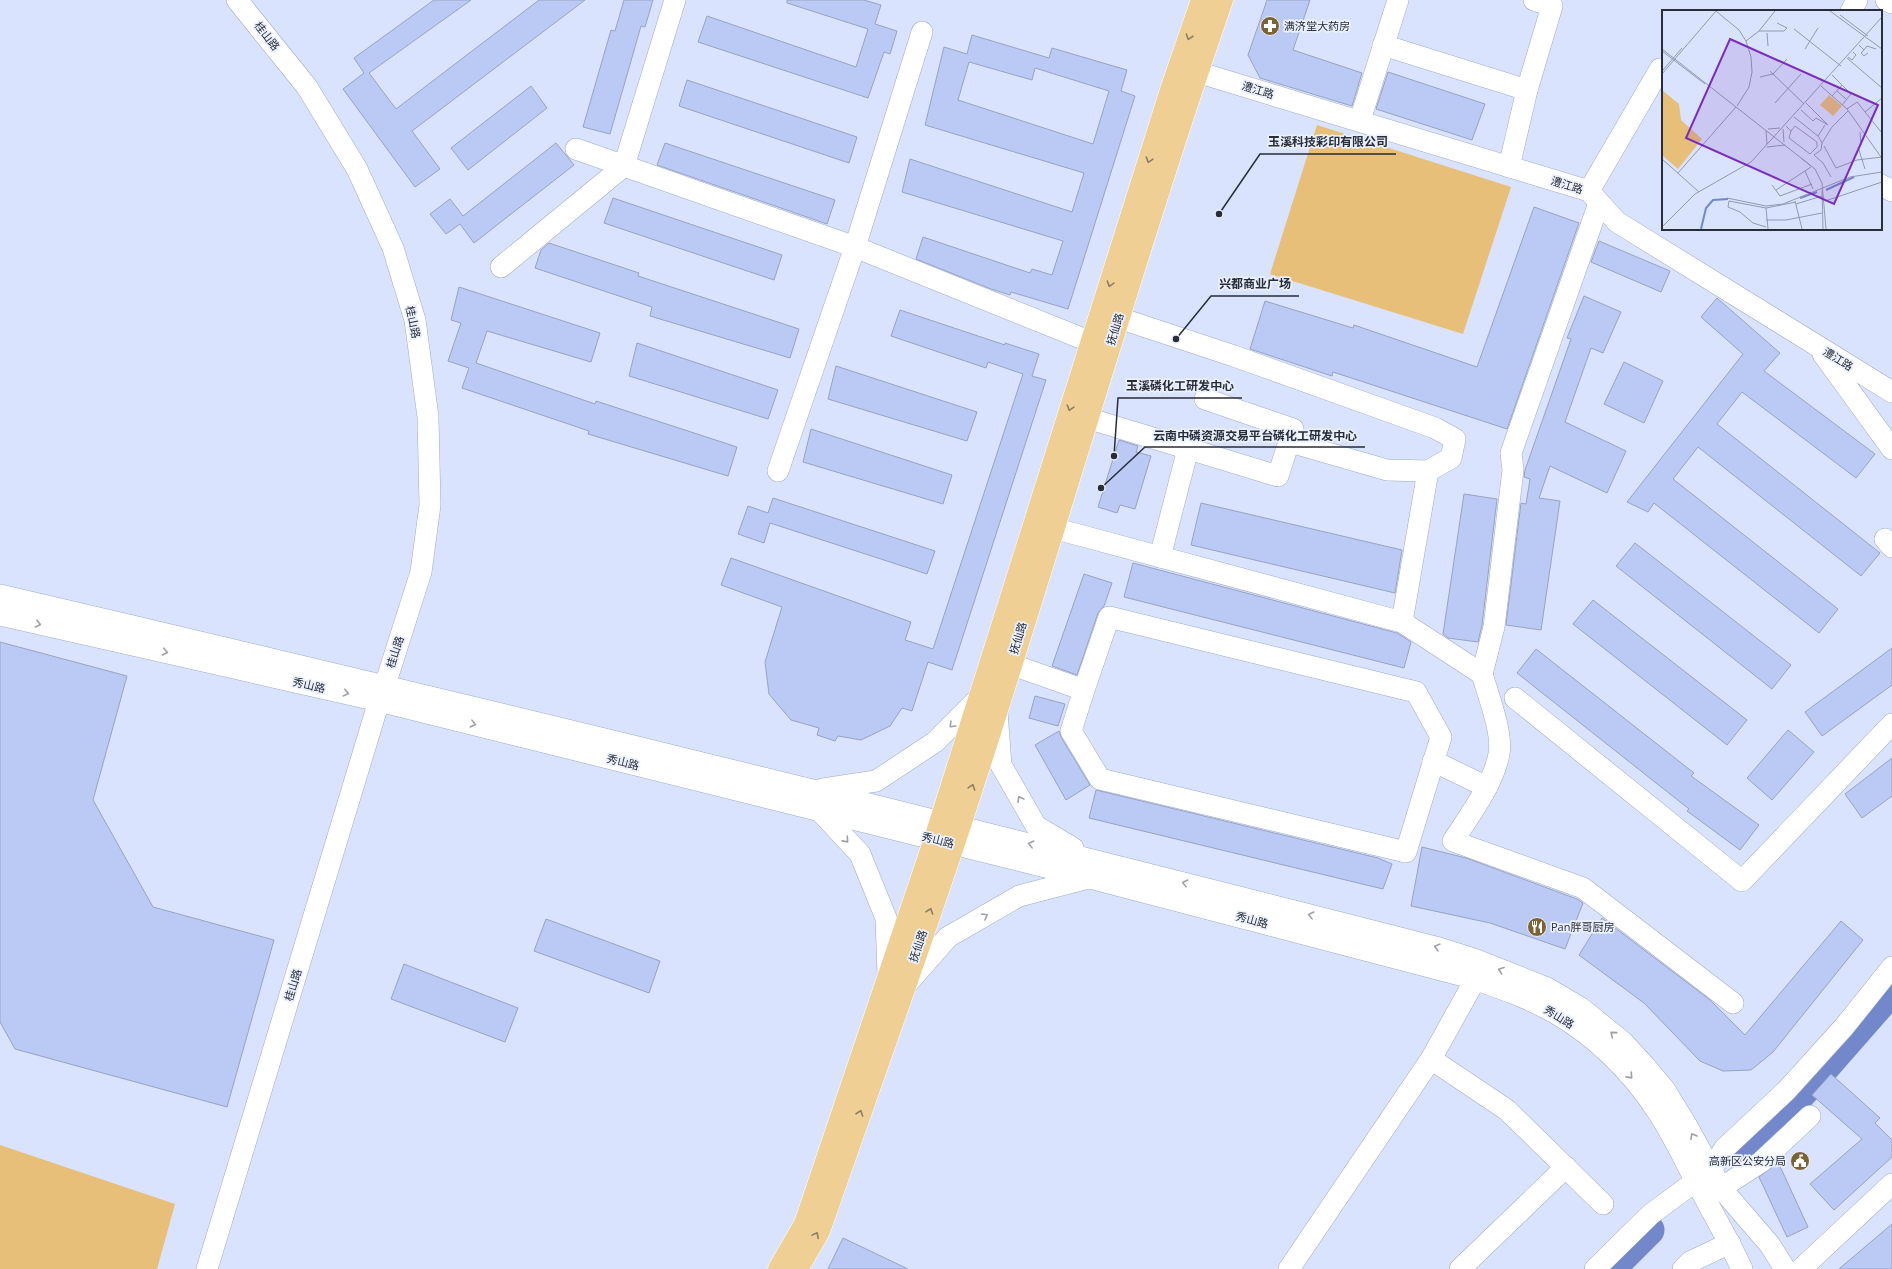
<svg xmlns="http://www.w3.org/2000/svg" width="1892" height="1269" font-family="'Open Sans','Noto Sans SC',sans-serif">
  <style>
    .green { fill: #e7bf79 }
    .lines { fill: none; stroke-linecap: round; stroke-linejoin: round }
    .river { stroke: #7288ca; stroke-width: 31 }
    .building { fill: #bacaf4; stroke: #98a3c2; fill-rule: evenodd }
    .minor-casing { stroke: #9fabca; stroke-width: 22 }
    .major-casing { stroke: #fff; stroke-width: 23 }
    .minor { stroke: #fff; stroke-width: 21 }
    .major { stroke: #efcf93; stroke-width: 22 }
    .oneway { stroke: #8c7e66 }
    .oneway2 { stroke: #9ea0a6 }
    .labels { text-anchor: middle; stroke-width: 3.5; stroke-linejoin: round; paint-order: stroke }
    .poi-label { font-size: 11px; fill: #282d39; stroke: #ebf0fd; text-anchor: start }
    .street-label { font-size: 11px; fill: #282d39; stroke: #ebf0fd }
    .inset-river { fill: none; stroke: #7288ca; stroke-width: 2 }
    .inset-road { fill: none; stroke: #929aaf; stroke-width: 1 }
    .view { fill: #7b2cbf; fill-opacity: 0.15; stroke: #7b2cbf; stroke-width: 2 }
    .inset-edge { fill: none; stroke: #282d39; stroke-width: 2 }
    .leader { fill: none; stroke: #282d39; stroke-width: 1.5 }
    .callout-dot { fill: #282d39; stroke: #ebf0fd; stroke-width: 1.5 }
    .callout-label { font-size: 12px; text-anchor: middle; font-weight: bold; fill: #282d39; stroke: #ebf0fd; stroke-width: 3.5; stroke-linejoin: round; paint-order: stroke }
  </style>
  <rect width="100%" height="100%" fill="#d9e3fd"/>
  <g class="green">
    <path d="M1317,125L1511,187L1463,334L1270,274Z"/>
    <path d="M0,1145L175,1204L157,1269H0Z"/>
  </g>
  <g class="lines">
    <g class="river">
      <path d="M1740,1155L1807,1087L1892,990"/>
      <path d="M1610,1269L1649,1230"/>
    </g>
  </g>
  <g class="building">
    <path d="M434,0H471L369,73L396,109L539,0H585L412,131L440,169L415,187L343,89L364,73L354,58Z"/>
    <path d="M624,0H653L645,27L641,26L610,134L583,127L611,30L615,31Z"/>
    <path d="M787,0H864L881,5L875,24L897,31L890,54L884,52L868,98L698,42L707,16L856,67L868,29L787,3Z"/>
    <path d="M1267,0H1310L1293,50L1362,73L1352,106L1260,78L1248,55Z"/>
    <path d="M972,35L1049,58L1052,48L1127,70L1121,91L1135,96L1068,309L1011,292L1010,295L991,289L916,259L923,237L1030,273L1032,269L1052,275L1063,241L902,192L910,159L1072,212L1084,173L925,125L944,47L967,54ZM969,62L1032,80L1035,68L1109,91L1093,144L958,100Z"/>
    <path d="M1388,72L1485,104L1472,140L1376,109Z"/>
    <path d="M687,80L857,137L849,163L679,106Z"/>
    <path d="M531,86L547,108L468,170L451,148Z"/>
    <path d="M556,143L574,165L474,243L460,224L446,234L430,214L450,199L463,216Z"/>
    <path d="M665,143L835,200L827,224L657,165Z"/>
    <path d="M613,198L782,255L774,280L604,223Z"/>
    <path d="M1534,207L1579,223L1507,429L1333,372L1332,376L1250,349L1265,301L1353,328L1354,325L1477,367Z"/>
    <path d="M1599,241L1670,271L1661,292L1591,262Z"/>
    <path d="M549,243L639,273L638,276L799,329L790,358L650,316L652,307L535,268L541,250Z"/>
    <path d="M459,287L600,333L591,362L487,331L476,363L595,404L596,401L737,447L728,476L588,434L589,431L462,388L469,368L448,361L461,323L451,320Z"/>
    <path d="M1584,296L1621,312L1603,353L1591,348L1565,422L1626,451L1607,493L1550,466L1539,498L1560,501L1541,630L1506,625L1521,503L1526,504L1530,479L1524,477L1525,470L1571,339L1567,338Z"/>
    <path d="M1717,298L1780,353L1764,371L1875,454L1856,478L1742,392L1717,424L1880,553L1861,576L1698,447L1673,479L1838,609L1819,633L1654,503L1648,512L1627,502L1743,354L1701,317Z"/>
    <path d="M900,310L1005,345V343L1039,354L1032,376L1046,380L952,670L928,662L912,711L902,708L890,726L861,740L838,736L835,741L817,735L819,728L791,720L769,694L765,662L782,607L721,585L731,558L911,622L905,640L933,649L1023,374L988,362L986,368L891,336Z"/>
    <path d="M637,343L778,390L768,419L629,376Z"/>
    <path d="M1624,362L1663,381L1644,423L1604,404Z"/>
    <path d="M836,366L977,412L967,441L828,399Z"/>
    <path d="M811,429L952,475L943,504L803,462Z"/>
    <path d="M1119,440L1138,446L1136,452L1151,456L1135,509L1120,505L1117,513L1098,507Z"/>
    <path d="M1464,494L1497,499L1482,625L1478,642L1448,638L1443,634Z"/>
    <path d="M773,498L935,551L927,574L770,523L764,543L738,534L748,506L768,513Z"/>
    <path d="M1201,503L1402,550L1395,593L1191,545Z"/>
    <path d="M1635,543L1791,665L1772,689L1616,566Z"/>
    <path d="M1133,563L1397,633L1411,642L1404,668L1124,597Z"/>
    <path d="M1084,574L1112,583L1104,606L1098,613L1077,675L1052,666Z"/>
    <path d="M1593,600L1747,720L1727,745L1573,624Z"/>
    <path d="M0,642L127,676L93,800L153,907L274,940L227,1107L15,1049L0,1022Z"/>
    <path d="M1892,648V685L1822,736L1805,712Z"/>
    <path d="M1536,649L1694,773L1691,776L1759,825L1740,850L1687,811L1689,809L1517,673Z"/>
    <path d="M1035,696L1065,704L1058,726L1029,718Z"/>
    <path d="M1788,730L1814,752L1772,800L1747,778Z"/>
    <path d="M1059,731L1061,737L1090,785L1066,800L1035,745Z"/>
    <path d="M1892,758V796L1862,818L1845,794Z"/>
    <path d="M1096,790L1378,858L1392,864L1383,889L1089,818Z"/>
    <path d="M1422,847L1466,858L1577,899L1583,903L1565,949L1490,923L1411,906Z"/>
    <path d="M1602,918L1710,1000L1745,1035L1841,921L1863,940L1773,1052L1751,1070L1723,1071L1700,1061L1644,1003L1579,955Z"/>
    <path d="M546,919L660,961L649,993L534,951Z"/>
    <path d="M404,964L518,1008L505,1042L391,999Z"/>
    <path d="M1831,1074L1880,1118L1875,1123L1892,1140V1157L1834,1210L1810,1184L1862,1139L1812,1095Z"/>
    <path d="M1778,1162L1808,1227L1787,1237L1759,1177Z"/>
    <path d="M1892,1224V1269H1839Z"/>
    <path d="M843,1238L908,1269H828Z"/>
  </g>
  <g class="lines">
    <g class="minor-casing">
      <g id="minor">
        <path d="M237,0L307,87L357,169L393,248L415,320L428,417L430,505L421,572L385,685"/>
        <path d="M1886,0L1892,3"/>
        <path d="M1851,11L1857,0"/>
        <path d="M1383,45L1527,90"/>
        <path d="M1197,72L1589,191L1617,222L1892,392"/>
        <path d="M1360,120L1398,0"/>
        <path d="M576,149L855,247L1091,342"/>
        <path d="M1509,167L1527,90L1552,6L1534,0"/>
        <path d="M1881,185L1892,191"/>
        <path d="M1589,191L1660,69L1663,71"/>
        <path d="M501,267L624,166L675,0"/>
        <path d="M1119,318L1234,356L1435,428L1455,439L1451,458L1428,471L1387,470L1290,442"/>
        <path d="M1823,354L1892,449"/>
        <path d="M1087,418L1278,476L1293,429L1205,399"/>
        <path d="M778,471L855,247L922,32"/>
        <path d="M1053,528L1402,622L1482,674C1488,695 1503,733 1499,754C1494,783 1469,816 1453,841L1583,888L1733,1003"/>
        <path d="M1885,539L1892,547"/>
        <path d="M1160,557L1188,449"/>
        <path d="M0,595C481,707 960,825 1439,948L1474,959L1547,988L1581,1008L1623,1042L1645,1066L1665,1090L1687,1126L1721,1188L1770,1245L1785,1269"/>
        <path d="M0,615L379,701L1090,878L1468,977C1497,987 1527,997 1555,1013C1595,1036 1632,1072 1657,1111C1672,1133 1683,1157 1695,1180C1711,1210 1728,1239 1742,1269"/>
        <path d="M1402,622L1428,471"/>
        <path d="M1010,664L1084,690L1109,617L1416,692L1441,737L1406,852L1100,779L1071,731L1084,690"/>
        <path d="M1482,674L1494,627L1513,470L1511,453L1599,203"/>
        <path d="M1515,698L1742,881L1892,724"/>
        <path d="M997,712L1001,765L1036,826L1073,848"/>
        <path d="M1433,761L1487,787"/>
        <path d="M823,789L876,781L935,742L980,697"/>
        <path d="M820,811L860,854L886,918L888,975"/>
        <path d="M906,985L948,937L1019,896L1088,878"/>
        <path d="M1431,1059L1507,1110L1603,1204"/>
        <path d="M1721,1188L1761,1162L1810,1116"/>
        <path d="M207,1269L379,701"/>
        <path d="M1289,1269L1431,1059L1475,980"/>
        <path d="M1460,1269L1566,1167"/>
        <path d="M1595,1269L1651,1214L1711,1170L1725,1148L1786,1091L1844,1027L1892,967"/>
        <path d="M1683,1269L1690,1262L1730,1243"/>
        <path d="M1801,1269L1892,1184"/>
      </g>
    </g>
    <g class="major-casing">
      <g id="major">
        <path d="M779,1269L805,1224L935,839L1172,87L1202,0"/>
        <path d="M797,1269L819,1231C866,1096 915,961 960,825C1050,551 1128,273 1222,0"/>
      </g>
    </g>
    <use href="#minor" class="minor"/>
    <use href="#major" class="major"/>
  </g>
  <defs><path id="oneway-chevron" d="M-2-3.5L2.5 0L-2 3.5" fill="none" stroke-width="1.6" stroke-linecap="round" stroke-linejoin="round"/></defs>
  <g class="oneway">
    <use href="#oneway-chevron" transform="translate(1189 37) rotate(109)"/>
    <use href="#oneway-chevron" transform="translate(1149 160) rotate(108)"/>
    <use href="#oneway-chevron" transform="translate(1110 284) rotate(108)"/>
    <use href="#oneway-chevron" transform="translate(1070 408) rotate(107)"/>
    <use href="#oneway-chevron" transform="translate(972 787) rotate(-72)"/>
    <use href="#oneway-chevron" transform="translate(930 911) rotate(-71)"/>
    <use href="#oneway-chevron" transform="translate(860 1113) rotate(-71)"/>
    <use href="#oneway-chevron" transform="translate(816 1235) rotate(-62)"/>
  </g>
  <g class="oneway2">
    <use href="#oneway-chevron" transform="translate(38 624) rotate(13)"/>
    <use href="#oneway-chevron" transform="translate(165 652) rotate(13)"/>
    <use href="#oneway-chevron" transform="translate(346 693) rotate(13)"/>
    <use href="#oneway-chevron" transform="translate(473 724) rotate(14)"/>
    <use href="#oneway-chevron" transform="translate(952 725) rotate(135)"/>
    <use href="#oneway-chevron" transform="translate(1020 799) rotate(-120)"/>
    <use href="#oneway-chevron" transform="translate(846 840) rotate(48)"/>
    <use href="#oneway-chevron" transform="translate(1031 844) rotate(-166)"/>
    <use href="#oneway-chevron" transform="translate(1185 883) rotate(-166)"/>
    <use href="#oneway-chevron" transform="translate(1311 915) rotate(-166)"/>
    <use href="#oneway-chevron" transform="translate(985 916) rotate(-30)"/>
    <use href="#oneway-chevron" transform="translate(1437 947) rotate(-165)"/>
    <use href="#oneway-chevron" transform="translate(1501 970) rotate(-160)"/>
    <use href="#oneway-chevron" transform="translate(1613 1034) rotate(-139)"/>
    <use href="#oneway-chevron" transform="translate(1630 1076) rotate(48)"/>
    <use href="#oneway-chevron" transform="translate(1693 1136) rotate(-119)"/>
  </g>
  <defs>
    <g id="pharmacy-disc" transform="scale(1)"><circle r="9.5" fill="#7c6234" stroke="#ebf0fd"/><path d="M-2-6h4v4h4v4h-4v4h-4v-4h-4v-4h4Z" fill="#fff"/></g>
    <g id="restaurant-disc" transform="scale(1)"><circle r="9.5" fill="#7c6234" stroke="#ebf0fd"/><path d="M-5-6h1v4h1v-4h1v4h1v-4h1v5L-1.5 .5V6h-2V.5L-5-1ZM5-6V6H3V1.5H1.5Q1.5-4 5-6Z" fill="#fff"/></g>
    <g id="civic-disc" transform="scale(1)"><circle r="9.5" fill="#7c6234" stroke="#ebf0fd"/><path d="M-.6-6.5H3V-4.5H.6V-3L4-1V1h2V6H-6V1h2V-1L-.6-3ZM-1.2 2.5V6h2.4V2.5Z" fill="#fff"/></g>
  </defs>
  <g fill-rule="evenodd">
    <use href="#pharmacy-disc" x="1270" y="26"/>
    <use href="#restaurant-disc" x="1537" y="927"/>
    <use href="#civic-disc" x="1800" y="1161"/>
  </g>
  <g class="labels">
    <g class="poi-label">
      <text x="1284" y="30">满济堂大药房</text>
      <text x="1551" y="931">Pan胖哥厨房</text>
      <text x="1786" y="1165" text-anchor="end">高新区公安分局</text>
    </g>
    <g class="street-label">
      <text transform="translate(267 36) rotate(52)" y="4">桂山路</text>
      <text transform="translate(1258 90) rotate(17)" y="4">澧江路</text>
      <text transform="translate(1567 185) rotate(17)" y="4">澧江路</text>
      <text transform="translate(413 322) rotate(78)" y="4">桂山路</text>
      <text transform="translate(1115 329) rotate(-73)" y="4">抚仙路</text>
      <text transform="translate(1838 359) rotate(32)" y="4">澧江路</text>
      <text transform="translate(1018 638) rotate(-73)" y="4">抚仙路</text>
      <text transform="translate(395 652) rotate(-72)" y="4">桂山路</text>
      <text transform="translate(309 685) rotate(13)" y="4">秀山路</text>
      <text transform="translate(623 762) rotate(14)" y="4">秀山路</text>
      <text transform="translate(938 840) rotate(14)" y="4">秀山路</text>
      <text transform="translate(1252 920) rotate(15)" y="4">秀山路</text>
      <text transform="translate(918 946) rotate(-71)" y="4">抚仙路</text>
      <text transform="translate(293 985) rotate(-73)" y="4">桂山路</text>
      <text transform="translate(1559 1017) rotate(32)" y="4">秀山路</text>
    </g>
  </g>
  <g transform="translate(1662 10)">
    <rect width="220" height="220" fill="#d9e3fd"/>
    <path d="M0,80L17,94L19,110L40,129L16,159L0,145ZM167,85L180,96L171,106L158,95Z" fill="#e7bf79"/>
    <path class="inset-river" d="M164,180L192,167M138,188L155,182M39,219L44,198L51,190L66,189"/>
    <path class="inset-road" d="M54,1L77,20L84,31L89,47L90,62L87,77L75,96M168,1L220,39M178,5L206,26M132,19L179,56M97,21H122L125,18L115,13M105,23L106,36M84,31L97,21L113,1M197,35L202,40L199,43L202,46L206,43M0,39L153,159L160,173L164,219M143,39L156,18M202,40L205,36L214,39M0,41L43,74M186,47L190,50L194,45L191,42M185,48L220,78M1,60L20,38M108,61L142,94M0,64L54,1M170,65L189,84L180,95M98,67L111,64L125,49M159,76L185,99L219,147M175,81L184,89M170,86L180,75M113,93L139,64M185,99L195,92L220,123M139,100L151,111L154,108L166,115L144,93M203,102L220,88M132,107L156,126L160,133L159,140L152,145L161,153L169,167M124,116L129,121L133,116L155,132V137L148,144L127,128L129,121M106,119L118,118M121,119L122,132M104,121L105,134M198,122L199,135M156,126L163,115M160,133L170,117L186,101M162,136L174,158L195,150L220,147M105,137L123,135M196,137L203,159M139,148L149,156M0,149L37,182M143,161L151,179M16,163L74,97M110,175L118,186L150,174M114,180L149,157M160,180L161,219M65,188L104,196L121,194L188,167L220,162M133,191L140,219M163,191L220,172M134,194L160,186M104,198L106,219M104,210H124L160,203M0,217L33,184L89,152L220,7M104,217L91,213L78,202L66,197L67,191L104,198L134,192"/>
    <path class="view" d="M68,29L216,95L172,194L24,128Z"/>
    <rect width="220" height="220" class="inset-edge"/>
  </g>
  <path class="leader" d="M1219 214L1260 154H1396M1176 339L1211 296H1299M1114 456L1118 398H1242M1101 488L1145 447H1365"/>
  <g class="callout-dot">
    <circle cx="1219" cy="214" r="4"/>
    <circle cx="1176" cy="339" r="4"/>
    <circle cx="1114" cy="456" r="4"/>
    <circle cx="1101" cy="488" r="4"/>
  </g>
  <g class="callout-label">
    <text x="1328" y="146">玉溪科技彩印有限公司</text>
    <text x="1255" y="288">兴都商业广场</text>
    <text x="1180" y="390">玉溪磷化工研发中心</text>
    <text x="1255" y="440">云南中磷资源交易平台磷化工研发中心</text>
  </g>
</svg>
